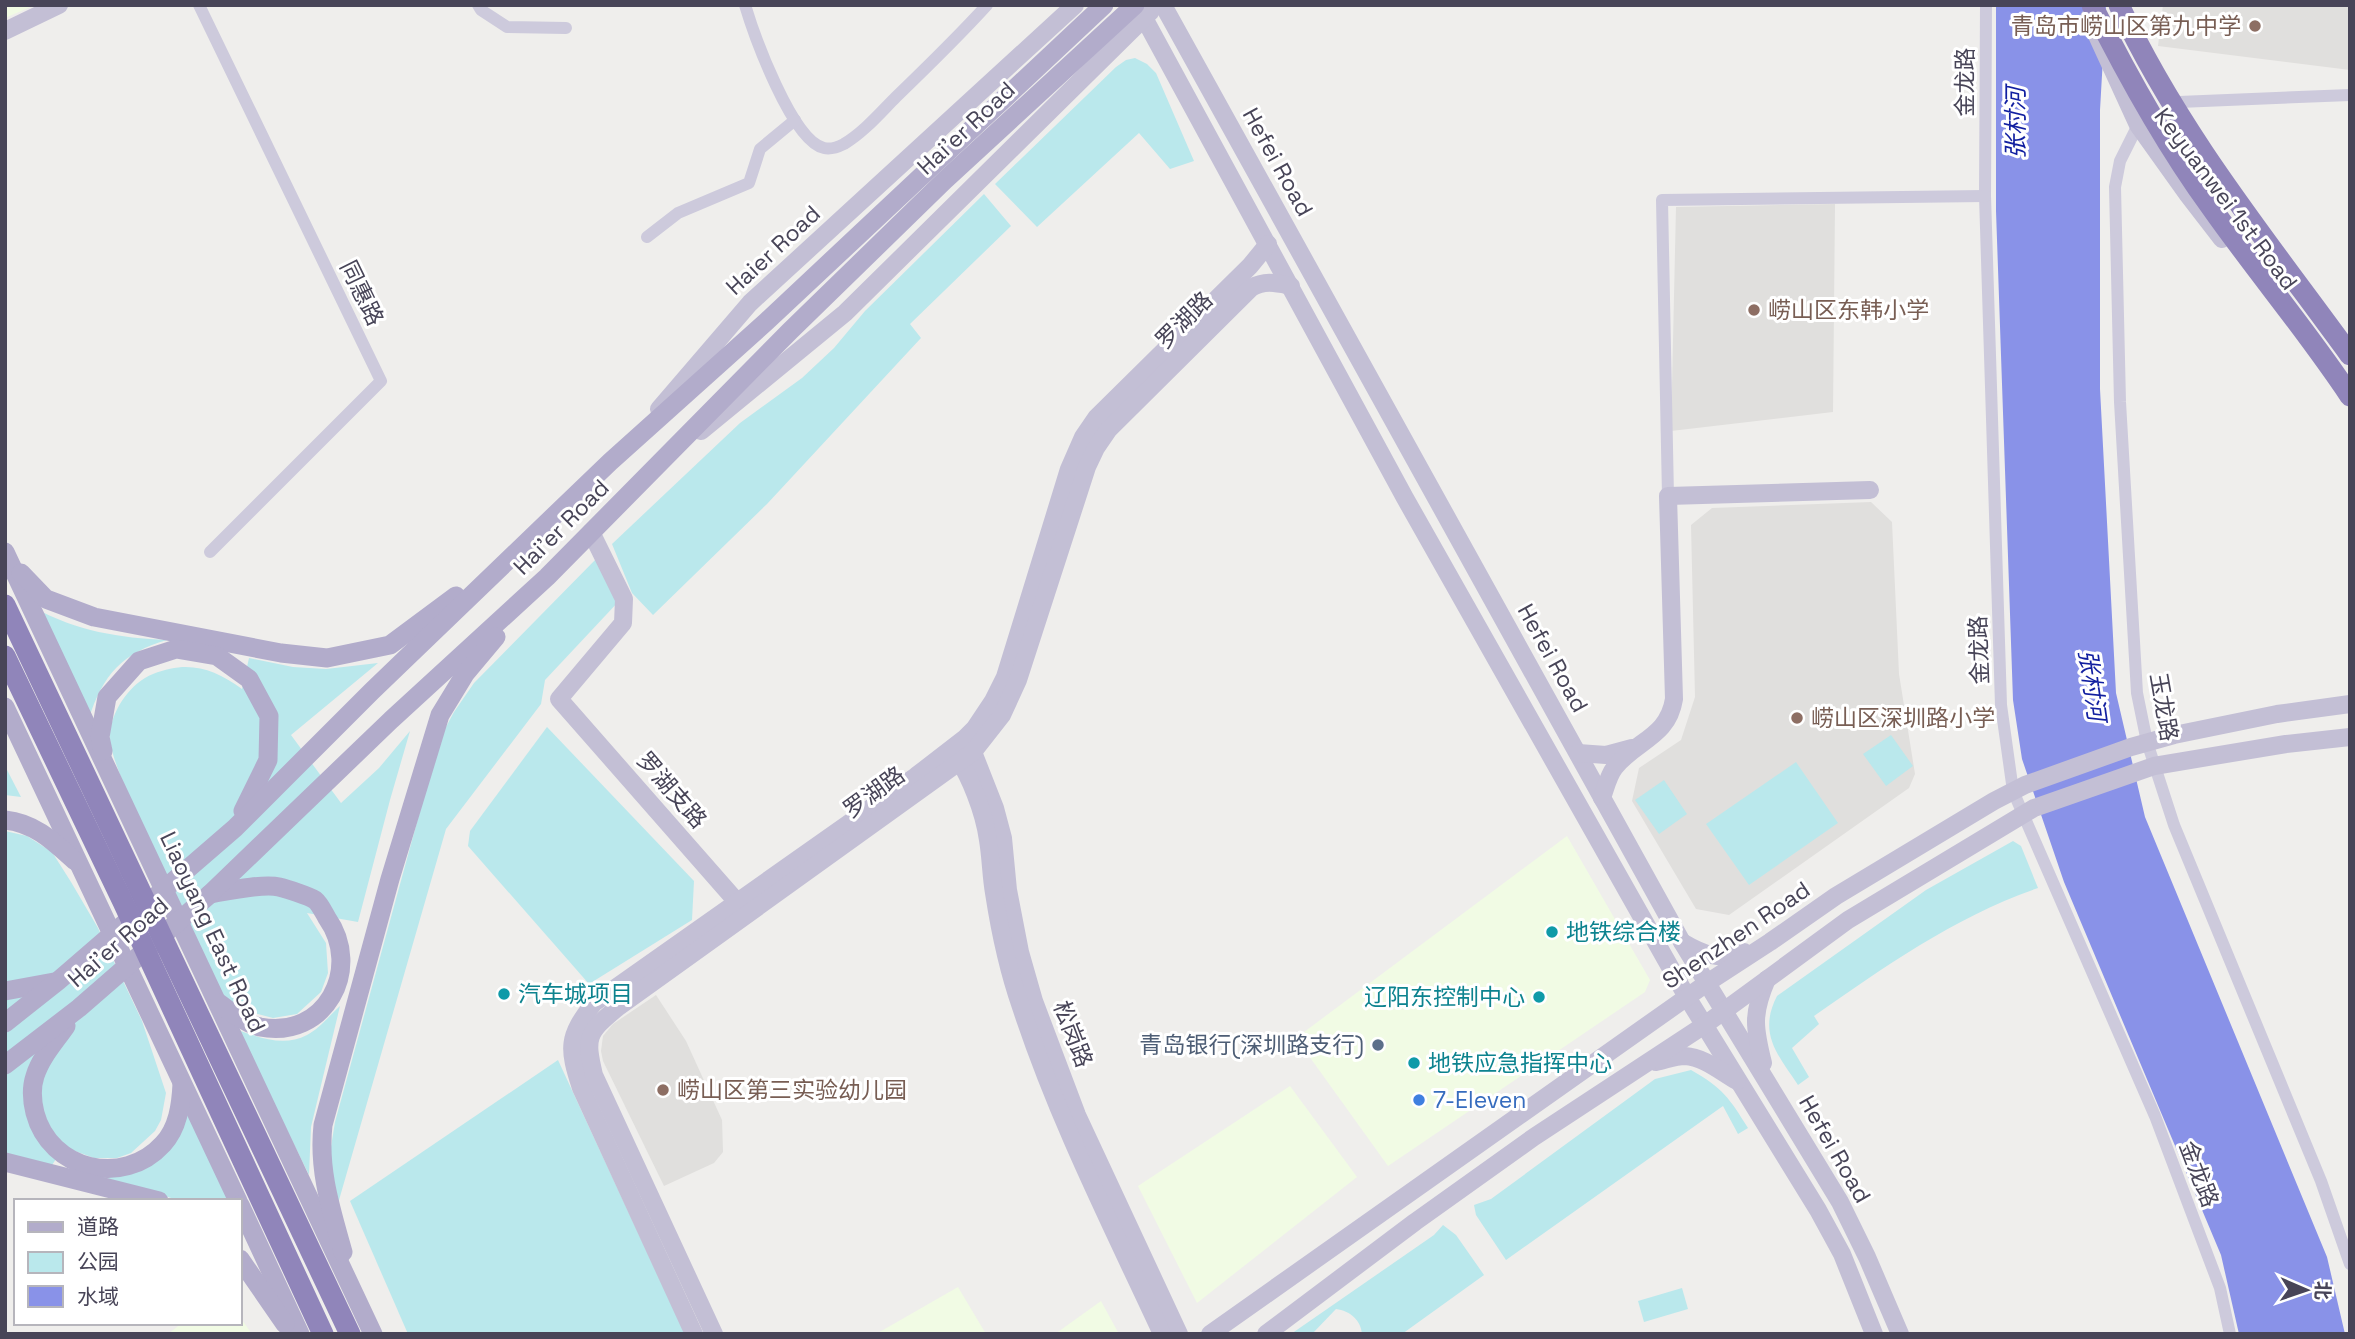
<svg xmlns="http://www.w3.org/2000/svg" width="2355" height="1339" font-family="'Space Grotesk','Noto Sans SC',sans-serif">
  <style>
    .commercial { fill: #f1fbe4 }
    .education { fill: #e0dfdd }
    .green { fill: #bae8ec }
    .water { fill: #8992e8 }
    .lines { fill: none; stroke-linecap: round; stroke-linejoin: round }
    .street { stroke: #cdcadc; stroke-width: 12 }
    .secondary { stroke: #c3bfd5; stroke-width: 18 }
    .primary { stroke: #b2accb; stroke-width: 19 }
    .highway { stroke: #9085ba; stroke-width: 21 }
    .education-dot { fill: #8d6e63; stroke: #fff; stroke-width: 2.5 }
    .culture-dot { fill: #0f9aa8; stroke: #fff; stroke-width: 2.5 }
    .service-dot { fill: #5c6f8a; stroke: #fff; stroke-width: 2.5 }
    .shop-dot { fill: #3f7fe0; stroke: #fff; stroke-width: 2.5 }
    .labels { text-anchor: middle; stroke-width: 6; stroke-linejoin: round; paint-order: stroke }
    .education-label { font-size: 23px; fill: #785e54; stroke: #fff; text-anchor: start }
    .street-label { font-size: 23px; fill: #484558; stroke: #fff }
    .culture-label { font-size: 23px; fill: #0d838f; stroke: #fff; text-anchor: start }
    .service-label { font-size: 23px; fill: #4e5e75; stroke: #fff; text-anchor: end }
    .shop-label { font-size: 23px; fill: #366cbe; stroke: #fff; text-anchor: start }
    .water-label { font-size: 24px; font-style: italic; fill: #111fa0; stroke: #fff }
  </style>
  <rect width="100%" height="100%" fill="#efeeec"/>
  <g class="commercial">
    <path d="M5,5H35L5,18Z"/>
    <path d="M1567,836L1650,980L1645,992L1388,1166L1296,1038Z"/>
    <path d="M1290,1086L1357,1177L1197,1303L1138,1186Z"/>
    <path d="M958,1287L986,1334H876Z"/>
    <path d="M1101,1301L1119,1334H1055Z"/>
    <path d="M240,1317L252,1334H168L182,1323H240Z"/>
  </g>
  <g class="education">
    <path d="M2163,5H2350V70L2158,46Z"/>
    <path d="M1835,204L1833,412L1671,431L1676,207Z"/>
    <path d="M1871,502L1892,522L1899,674L1915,774L1909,788L1729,915L1696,909L1632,801L1639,768L1681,740L1695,697L1691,525L1712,508Z"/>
    <path d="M656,995L686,1041L722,1120L723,1152L714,1163L664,1186L603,1061L601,1051L603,1036L613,1024Z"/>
  </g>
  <g class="green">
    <path d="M1135,58L1147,64L1156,73L1194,161L1170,169L1139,133L1037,227L995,184L1116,67L1126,60Z"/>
    <path d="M984,194L1011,226L910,324L921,338L767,504L653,615L632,593L612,544L740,423L802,378L834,348L865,311Z"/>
    <path d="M597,558L620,600L545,680L541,704L446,829L337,1207L329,1159L335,1122L440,738L454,712L474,683Z"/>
    <path d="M35,608C76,631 120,638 167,640C122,653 103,675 89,718Z"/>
    <path d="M249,658L293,667L326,669L378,663L291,735L341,803L379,768L410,731L390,800L358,922L307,913L326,943L328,973L321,992L297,1014L273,1018L246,1011L222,995C200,948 178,902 157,855C145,829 106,756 110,731C114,707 131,683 153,674C188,660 213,668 242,689Z"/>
    <path d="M547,727L694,881L692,920L589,984L468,846L470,831Z"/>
    <path d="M1891,735L1913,766L1886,786L1863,754Z"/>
    <path d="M1796,762L1838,823L1749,885L1706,824Z"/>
    <path d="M5,766L21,797L5,795Z"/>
    <path d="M1664,780L1687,814L1659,834L1635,800Z"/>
    <path d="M5,831L27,836L52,852L71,882L98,928L142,1021L166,1093L161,1120L155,1131L131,1153L117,1158H94L64,1147L52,1165L5,1153Z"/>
    <path d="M2013,841L2021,846L2038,888C1956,916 1884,967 1814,1016L1819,1024L1792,1048L1809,1077L1798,1085C1777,1054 1758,1033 1777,996L1926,890Z"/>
    <path d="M340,1006L311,1127L309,1175L238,1030C261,1038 284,1047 307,1035C319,1029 330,1015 340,1006Z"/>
    <path d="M558,1060L685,1334H408L350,1201Z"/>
    <path d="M1691,1070C1722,1087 1730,1099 1748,1128L1738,1134L1723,1106L1506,1260L1476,1215L1474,1205L1491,1199L1655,1079Z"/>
    <path d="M187,1106L231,1201H181L90,1173L130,1169Z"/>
    <path d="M1443,1225L1456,1235L1484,1275L1402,1334H1362C1361,1320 1350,1311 1336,1309L1312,1334H1291L1434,1235Z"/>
    <path d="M1682,1288L1688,1309L1644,1322L1638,1301Z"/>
  </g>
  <path class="water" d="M1996,5H2106L2100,110V389L2116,693L2145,817L2327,1257L2345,1334H2239L2221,1255L2064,882L2022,759L2013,700L1996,211Z"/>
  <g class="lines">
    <g class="street">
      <path d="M199,5L381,381L210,552"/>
      <path d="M478,5L481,10L507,27L566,28"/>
      <path d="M745,5C754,35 792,141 824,148C831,150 838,147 844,144C864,132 880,113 896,97C927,67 958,37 987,5"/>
      <path d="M1986,5L1985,196L2001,705L2013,791L2155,1116L2220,1288L2230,1334"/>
      <path d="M2179,102L2350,95"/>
      <path d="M2138,125L2120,161L2115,187L2120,402L2137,693L2147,742L2174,825L2321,1181L2350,1264"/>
      <path d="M647,237L678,213L749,183L760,149L795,120"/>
      <path d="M1668,496L1662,200L1985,196"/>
    </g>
    <g class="secondary">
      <path d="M1137,5L1405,498L1687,997L1818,1210L1842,1254L1874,1334"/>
      <path d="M1163,5L1682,942L1840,1202L1867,1257L1900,1334"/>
      <path d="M2089,18L2138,125L2188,195L2222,239"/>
      <path d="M5,31L59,5"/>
      <path d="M659,409L750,303L1075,5"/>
      <path d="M701,431L845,313L1151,11"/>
      <path d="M591,532L624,599L623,623L559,699L745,911"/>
      <path d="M968,744L973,752L995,808L1003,838L1008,890L1020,952L1034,1001L1077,1115L1179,1334"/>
      <path d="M954,752C970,776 984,811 988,840C991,858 991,876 994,893C1000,932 1008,970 1021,1007C1058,1120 1112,1226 1162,1334"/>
      <path d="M1578,753L1606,755L1632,748"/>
      <path d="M1602,798C1606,787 1608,776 1615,767C1637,740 1668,737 1674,699L1668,496L1870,490"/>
      <path d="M1682,942C1704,955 1720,961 1744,952"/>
      <path d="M1656,1062C1666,1060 1675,1056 1685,1056C1704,1057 1721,1072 1737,1081"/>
      <path d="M1763,1063C1754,1027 1752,1014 1767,979"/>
      <path d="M694,1334L581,1088C568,1048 567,1037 594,1003L916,776L964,739L975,728L993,701L1005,677L1069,469L1083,437L1096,418L1250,266L1268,244"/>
      <path d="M714,1334L594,1075C585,1037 587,1033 617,1008L973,752L1002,715L1018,680L1087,467L1096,448L1109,429L1251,288C1265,280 1276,283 1291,286"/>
      <path d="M1210,1334L1707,983L1770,942L1836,896L1994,801L2025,785L2131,747L2174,735L2277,714L2350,704"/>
      <path d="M1266,1334L1415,1222L1534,1137L1706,1024L1848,920L2034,808L2154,766L2286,744L2350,737"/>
    </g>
    <g class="primary">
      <path d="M5,552L373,1334"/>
      <path d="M21,573L46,599L94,617L281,653L327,658L390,645L456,596"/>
      <path d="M5,707L238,1201"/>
      <path d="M103,751L100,737L107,697L139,661L176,649L217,656L249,679L269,716L268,760L243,811"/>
      <path d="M5,820C35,823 54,842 75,861"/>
      <path d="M210,894C227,891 264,883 279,887C287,889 309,896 315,900C320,904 324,913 327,918C363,969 325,1040 260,1027C244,1023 232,1013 219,1003"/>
      <path d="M5,991L54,982"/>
      <path d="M5,1023L58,981L235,828L372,691L610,462L767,321L1104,5"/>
      <path d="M66,1026C55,1042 41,1057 35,1076C31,1088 32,1101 35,1113C50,1170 123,1188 163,1144C178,1128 181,1105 182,1084"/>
      <path d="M5,1065L79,1008L210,894L391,720L547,577L790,331L945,180L1135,5"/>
      <path d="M5,1162L159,1201"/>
      <path d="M240,1205L300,1334"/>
      <path d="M343,1252C331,1209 318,1170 323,1125L390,879L440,715L465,674L496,637"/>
      <path d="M240,1259L285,1324"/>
    </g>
    <g class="highway">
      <path d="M2092,5C2127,75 2165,144 2211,207C2256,271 2307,331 2350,396"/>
      <path d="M2119,5C2178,132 2268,242 2350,355"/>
      <path d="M5,605L350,1334"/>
      <path d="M5,656L123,902L323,1334"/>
    </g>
  </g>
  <g class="education-dot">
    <circle cx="2255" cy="26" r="7"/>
    <circle cx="1754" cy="310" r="7"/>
    <circle cx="1797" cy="718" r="7"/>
    <circle cx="663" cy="1090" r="7"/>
  </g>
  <g class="culture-dot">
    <circle cx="1552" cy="932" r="7"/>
    <circle cx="504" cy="994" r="7"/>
    <circle cx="1539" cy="997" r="7"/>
    <circle cx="1414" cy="1063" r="7"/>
  </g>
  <circle class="service-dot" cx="1378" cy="1045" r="7"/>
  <circle class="shop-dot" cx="1419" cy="1100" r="7"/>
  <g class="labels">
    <g class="education-label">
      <text x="2241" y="34" text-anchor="end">青岛市崂山区第九中学</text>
      <text x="1768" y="318">崂山区东韩小学</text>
      <text x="1811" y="726">崂山区深圳路小学</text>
      <text x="677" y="1098">崂山区第三实验幼儿园</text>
    </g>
    <g class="street-label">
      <text transform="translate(1965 82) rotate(-90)" y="8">金龙路</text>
      <text transform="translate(966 128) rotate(-43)" y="8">Hai'er Road</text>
      <text transform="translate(1278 162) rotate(61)" y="8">Hefei Road</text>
      <text transform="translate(2226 199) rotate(53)" y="8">Keyuanwei 1st Road</text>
      <text transform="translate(773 250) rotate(-43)" y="8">Haier Road</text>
      <text transform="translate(362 293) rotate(64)" y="8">同惠路</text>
      <text transform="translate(1184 320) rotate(-45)" y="8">罗湖路</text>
      <text transform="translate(561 527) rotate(-45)" y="8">Hai'er Road</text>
      <text transform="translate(1979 650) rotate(-92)" y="8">金龙路</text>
      <text transform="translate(1553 658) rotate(61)" y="8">Hefei Road</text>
      <text transform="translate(2164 707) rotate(80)" y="8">玉龙路</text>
      <text transform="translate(672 790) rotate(49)" y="8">罗湖支路</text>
      <text transform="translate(874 792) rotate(-36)" y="8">罗湖路</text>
      <text transform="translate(213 932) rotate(65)" y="8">Liaoyang East Road</text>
      <text transform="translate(1736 935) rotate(-34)" y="8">Shenzhen Road</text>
      <text transform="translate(118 942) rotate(-41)" y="8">Hai'er Road</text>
      <text transform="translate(1073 1034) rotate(69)" y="8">松岗路</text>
      <text transform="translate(1835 1149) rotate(60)" y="8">Hefei Road</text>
      <text transform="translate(2199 1174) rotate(69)" y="8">金龙路</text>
    </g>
    <g class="culture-label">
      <text x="1566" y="940">地铁综合楼</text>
      <text x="518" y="1002">汽车城项目</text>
      <text x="1525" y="1005" text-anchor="end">辽阳东控制中心</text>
      <text x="1428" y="1071">地铁应急指挥中心</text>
    </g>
    <g class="service-label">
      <text x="1364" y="1053">青岛银行(深圳路支行)</text>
    </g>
    <g class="shop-label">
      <text x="1433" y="1108">7-Eleven</text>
    </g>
    <g class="water-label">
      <text transform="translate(2016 123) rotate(-90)" y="8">张村河</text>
      <text transform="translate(2092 685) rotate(82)" y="8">张村河</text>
    </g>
  </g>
  <rect width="2355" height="1339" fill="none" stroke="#484558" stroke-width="14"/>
  <rect x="14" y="1199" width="228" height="126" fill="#ffffff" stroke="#b6b5bc" stroke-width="2"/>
  <rect x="28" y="1222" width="35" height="10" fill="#b2accb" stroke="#b6b5bc" stroke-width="2"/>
  <text x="77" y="1234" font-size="21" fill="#484558">道路</text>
  <rect x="28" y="1252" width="35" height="21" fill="#bae8ec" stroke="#b6b5bc" stroke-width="2"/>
  <text x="77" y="1269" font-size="21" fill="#484558">公园</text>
  <rect x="28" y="1286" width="35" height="21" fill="#8992e8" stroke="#b6b5bc" stroke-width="2"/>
  <text x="77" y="1304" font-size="21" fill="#484558">水域</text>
  <g transform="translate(2306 1290) rotate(92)" stroke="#ffffff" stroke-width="5" paint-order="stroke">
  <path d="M0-5L12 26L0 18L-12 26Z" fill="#484558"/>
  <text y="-10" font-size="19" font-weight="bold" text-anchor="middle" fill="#484558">北</text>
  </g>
</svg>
